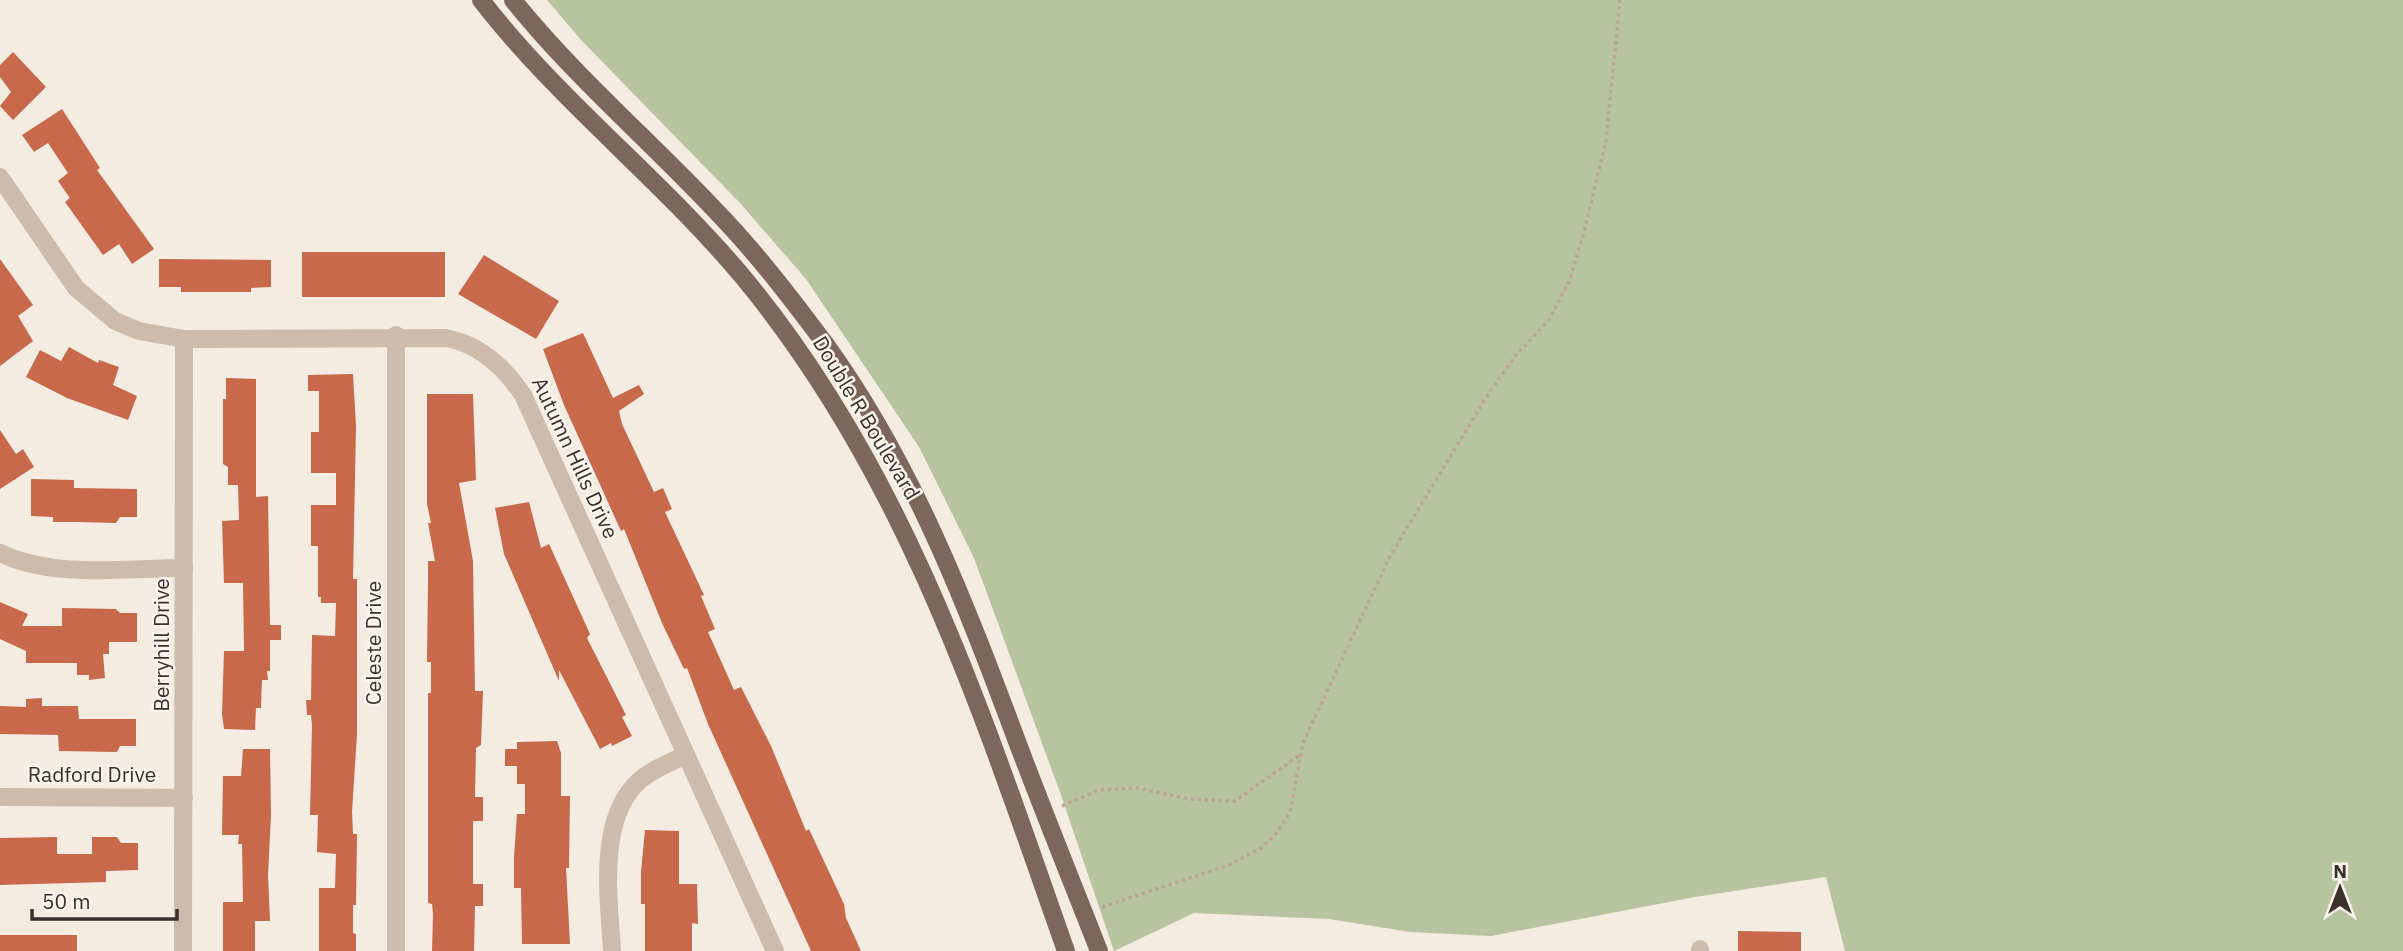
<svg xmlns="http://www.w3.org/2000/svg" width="2403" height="951" font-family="'IBM Plex Sans',sans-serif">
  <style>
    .green { fill: #b8c4a0 }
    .building { fill: #c8694b }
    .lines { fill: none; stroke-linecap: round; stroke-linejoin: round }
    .path { stroke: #b9a596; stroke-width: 3.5; stroke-dasharray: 3.5 3.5; stroke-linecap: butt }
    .minor { stroke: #cdbbac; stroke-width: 18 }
    .major { stroke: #7d675c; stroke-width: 18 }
    .labels { text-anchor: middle; stroke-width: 5; stroke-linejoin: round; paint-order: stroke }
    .street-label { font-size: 21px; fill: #3b302b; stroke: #fbf5ee }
  </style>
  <rect width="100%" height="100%" fill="#f4ebe1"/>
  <path class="green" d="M547,0H2403V951H1845L1826,877L1695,897L1491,936L1410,932L1329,919L1194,913L1114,951L1061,795L974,558L919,447L806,279L739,202L582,41Z"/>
  <g class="building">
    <path d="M13,52L46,87L13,120L0,106L11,92L0,77V65Z"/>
    <path d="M62,109L100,168L97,170L154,249L132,264L119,244L103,255L65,202L70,198L58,181L68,173L48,143L34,152L22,135Z"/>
    <rect x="302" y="252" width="143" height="45"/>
    <path d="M484,255L559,301L536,339L458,294Z"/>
    <path d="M0,259L33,305L18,316L33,341L0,366Z"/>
    <path d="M159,259L271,260V287L251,288V292H181V287H159Z"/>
    <path d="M583,333L613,398L639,385L644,394L619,411L622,424L654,492L663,488L672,509L665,512L704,595L701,596L715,629L708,632L734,690L741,687L771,746L806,831L809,829L844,904L846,918L861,951H811L708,724L687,668L684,669L662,623L624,529L621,531L564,405L543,349Z"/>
    <path d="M69,347L98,363L99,360L119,367L113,385L137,396L128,420L67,398L26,377L40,350L61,361Z"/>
    <path d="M353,374L356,426L353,579H357V734L352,812L353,834H357L356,905H353V933L356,934V951H319V888H335L336,854L317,852L318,815H310L312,725L311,715H307L306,700H311L312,635L335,636L336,603H321V597H318V546H311V505H336V473H311V432H319V391H308V375Z"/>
    <path d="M226,378L256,379V497L268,496L270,625H281V640H270V671H267L268,680H262L261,708H256L255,730L224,729L222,714L224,651H244L243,583H224L222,521L239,520L238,485H228V467L223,464V399H226Z"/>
    <path d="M427,394H473L476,480L459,483L473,561L475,691H483L481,745L476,748L475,797H483V821H473V884H483V906H475L474,951H432L433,914L432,904L428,903V693H431V662H427L428,581V561H435L428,523H431L427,504Z"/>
    <path d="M0,430L16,454L23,449L34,467L0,489Z"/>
    <path d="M31,479L74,480V488L137,489V517H120L116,523L77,522H53V517L31,516Z"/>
    <path d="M529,502L541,548L549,544L590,634L587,638L626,715L622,717L632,736L612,746L611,743L600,749L559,670V681L504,554L495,508Z"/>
    <path d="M0,602L28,614L22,626H62V608L116,609L120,613H137V642H109V654H103L105,678L89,680V675H77V663H26V651L0,639Z"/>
    <path d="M42,698V706H78L79,719H136V746H120L117,752L59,751L58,735L0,734V706L26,707V699Z"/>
    <path d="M557,741L561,753V796H570L569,868H566L570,944H522L521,888H514V857L517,814H525V784H517V766H505V749H517V742Z"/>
    <path d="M243,749H270L271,815L268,875L270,921H255V951H223V902H243L242,844H238L239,835H222L223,776H241Z"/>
    <path d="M645,830L679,831V884H697L698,924L692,923V951H645V904H641V872Z"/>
    <path d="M57,837V854H92V837H117L121,843H138V870L106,871V882L0,885V838Z"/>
    <path d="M1738,931L1801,932V951H1738Z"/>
    <rect x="0" y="935" width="77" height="16"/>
  </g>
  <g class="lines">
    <g class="path">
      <path d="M1062,806L1099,790L1137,788L1189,799L1235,801L1300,755"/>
      <path d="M1102,907L1229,865L1261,848L1275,835L1290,812L1303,743L1389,558L1485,399L1516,355L1548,321L1569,282L1584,232L1606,141L1620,0"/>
    </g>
    <g class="minor">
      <path d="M0,177L76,288L115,321L139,331L184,339L446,338C480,344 504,367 523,395L775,951"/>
      <path d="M396,335V951"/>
      <path d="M0,553C55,579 125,568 184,568"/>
      <path d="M0,797L184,798"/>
      <path d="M1700,949V951"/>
      <path d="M183,951L184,339"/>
      <path d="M612,951C609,899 597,819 639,781C652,769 670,763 686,755"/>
    </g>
    <g class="major">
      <path d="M481,0C559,101 661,179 743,277C907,475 982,713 1066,951"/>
      <path d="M513,0C574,76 647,138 714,209C755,251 791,298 826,345C914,467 966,605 1018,744C1044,813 1072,882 1099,951"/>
    </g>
  </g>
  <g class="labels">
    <g class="street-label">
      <text transform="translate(866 418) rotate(59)" y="7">Double R Boulevard</text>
      <text transform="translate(575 458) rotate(65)" y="7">Autumn Hills Drive</text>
      <text transform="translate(374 643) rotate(-90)" y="7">Celeste Drive</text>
      <text transform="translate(162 645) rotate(-90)" y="7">Berryhill Drive</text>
      <text x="92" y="782">Radford Drive</text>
    </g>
  </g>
  <g transform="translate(2340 888)" stroke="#fbf5ee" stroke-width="5" paint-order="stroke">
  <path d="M0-5L12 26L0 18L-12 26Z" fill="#3b302b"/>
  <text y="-10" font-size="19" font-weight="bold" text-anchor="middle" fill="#3b302b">N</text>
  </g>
  <path d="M32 909v10h145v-10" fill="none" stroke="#3b302b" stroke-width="3.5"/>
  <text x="42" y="909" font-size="21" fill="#3b302b" stroke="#fbf5ee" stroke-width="5" paint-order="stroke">50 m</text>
</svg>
